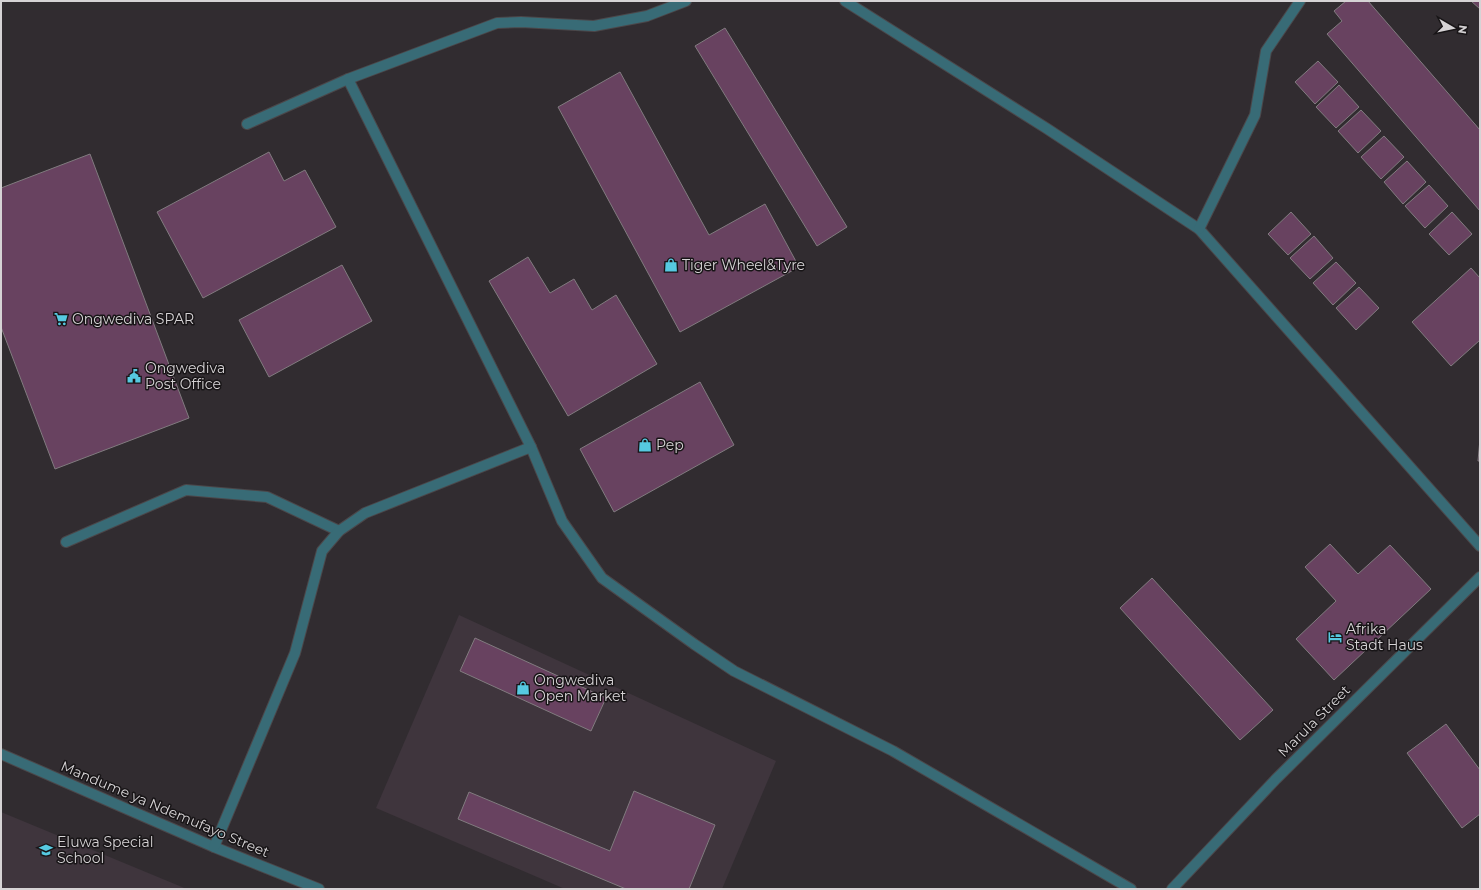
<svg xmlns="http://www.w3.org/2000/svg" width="1481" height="890" font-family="Montserrat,sans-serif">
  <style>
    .built { fill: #3f353d }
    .building { fill: #684260; stroke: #817b7f }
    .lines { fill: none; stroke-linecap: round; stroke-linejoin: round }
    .minor-casing { stroke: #4b474a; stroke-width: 12 }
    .minor { stroke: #386b76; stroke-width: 10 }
    .labels { text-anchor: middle; stroke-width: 3; stroke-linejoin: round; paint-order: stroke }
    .poi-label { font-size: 14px; fill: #d6d3d5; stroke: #181517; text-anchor: start }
    .street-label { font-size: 14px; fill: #d6d3d5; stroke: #181517 }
  </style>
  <rect width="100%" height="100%" fill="#312c30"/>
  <g class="built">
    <path d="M459,615L776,761L722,889H565L376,808Z"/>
    <path d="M1,812L182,887L186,889H1Z"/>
  </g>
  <g class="building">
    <path d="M1346,1H1368L1480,130V211L1327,34L1342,21L1334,11Z"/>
    <path d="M1471,1H1480V9Z"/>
    <path d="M725,28L847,227L817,246L695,46Z"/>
    <path d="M1318,61L1338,82L1315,104L1295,82Z"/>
    <path d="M620,72L709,235L765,204L799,267L680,332L558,107Z"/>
    <path d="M1339,85L1359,107L1336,128L1316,107Z"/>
    <path d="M1361,110L1381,131L1358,153L1338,131Z"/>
    <path d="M1384,136L1404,157L1381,179L1361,157Z"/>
    <path d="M269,152L284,181L305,170L336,227L203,298L157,212Z"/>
    <path d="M90,154L189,418L55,469L1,327V188Z"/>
    <path d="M1407,161L1426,182L1403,204L1384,182Z"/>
    <path d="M1429,185L1448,206L1425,228L1405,206Z"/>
    <path d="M1291,212L1311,234L1288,255L1268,234Z"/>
    <path d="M1452,212L1472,234L1449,255L1429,234Z"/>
    <path d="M1314,236L1333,258L1310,279L1290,258Z"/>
    <path d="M528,257L550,293L574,279L592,310L616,295L657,364L568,416L489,281Z"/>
    <path d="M1336,262L1356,283L1333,305L1313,283Z"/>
    <path d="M342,265L372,321L269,377L239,320Z"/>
    <path d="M1471,268L1480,278V340L1451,366L1412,322Z"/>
    <path d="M1359,287L1379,308L1356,330L1336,308Z"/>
    <path d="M700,382L734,445L614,512L580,449Z"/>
    <path d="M1480,439V461H1478Z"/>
    <path d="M1330,544L1358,574L1390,545L1431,589L1334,680L1296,639L1336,601L1305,567Z"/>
    <path d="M1152,578L1273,710L1240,740L1120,608Z"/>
    <path d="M475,638L606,698L591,731L460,671Z"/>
    <path d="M1446,724L1480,770V814L1462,828L1407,753Z"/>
    <path d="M634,791L715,825L689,889H626L458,819L469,792L610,851Z"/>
  </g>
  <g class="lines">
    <g class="minor-casing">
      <g id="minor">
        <path d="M845,1L1046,128L1199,229L1480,546"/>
        <path d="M348,79L531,447L562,521L602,578L694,644L734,671L893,751L1131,889"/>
        <path d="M247,124L348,79L497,23L521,22L594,26L647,16L686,1"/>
        <path d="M1199,229L1255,115L1266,51L1300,1"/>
        <path d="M66,542L186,490L267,497L339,531"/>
        <path d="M1,754L214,847L319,889"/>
        <path d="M214,847L295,653L322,551L339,531L365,513L531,447"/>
        <path d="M1172,889L1276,779L1480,577"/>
      </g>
    </g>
    <use href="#minor" class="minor"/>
  </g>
  <defs>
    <g id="shop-bare" transform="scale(1.08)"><path d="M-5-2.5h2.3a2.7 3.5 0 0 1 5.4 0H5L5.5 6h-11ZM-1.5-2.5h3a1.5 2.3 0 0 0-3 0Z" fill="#56c9e1" stroke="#181517" stroke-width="2.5" paint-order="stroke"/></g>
    <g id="supermarket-bare" transform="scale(1.08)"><path d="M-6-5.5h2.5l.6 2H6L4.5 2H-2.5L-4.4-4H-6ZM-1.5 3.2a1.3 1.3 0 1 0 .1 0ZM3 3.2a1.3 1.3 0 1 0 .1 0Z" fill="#56c9e1" stroke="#181517" stroke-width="2.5" paint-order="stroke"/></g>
    <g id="civic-bare" transform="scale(1.08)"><path d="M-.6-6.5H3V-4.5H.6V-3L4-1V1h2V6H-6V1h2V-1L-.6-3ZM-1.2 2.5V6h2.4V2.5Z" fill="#56c9e1" stroke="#181517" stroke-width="2.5" paint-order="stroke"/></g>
    <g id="hotel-bare" transform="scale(1.08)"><path d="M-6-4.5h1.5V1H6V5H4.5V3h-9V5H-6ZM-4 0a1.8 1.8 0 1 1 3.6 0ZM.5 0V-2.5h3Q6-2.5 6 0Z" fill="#56c9e1" stroke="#181517" stroke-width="2.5" paint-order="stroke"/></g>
    <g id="school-bare" transform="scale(1.08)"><path d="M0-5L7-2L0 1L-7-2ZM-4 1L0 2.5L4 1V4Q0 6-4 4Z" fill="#56c9e1" stroke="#181517" stroke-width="2.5" paint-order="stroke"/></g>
  </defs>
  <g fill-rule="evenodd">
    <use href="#shop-bare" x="671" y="265"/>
    <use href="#supermarket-bare" x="61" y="319"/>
    <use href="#civic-bare" x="134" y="376"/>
    <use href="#shop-bare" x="645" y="445"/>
    <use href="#hotel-bare" x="1335" y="637"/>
    <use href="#shop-bare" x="523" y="688"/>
    <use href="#school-bare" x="46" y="850"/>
  </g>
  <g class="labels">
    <g class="poi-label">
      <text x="682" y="270">Tiger Wheel&amp;Tyre</text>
      <text x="72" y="324">Ongwediva SPAR</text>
      <text x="145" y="373">Ongwediva<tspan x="145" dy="16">Post Office</tspan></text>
      <text x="656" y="450">Pep</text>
      <text x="1346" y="634">Afrika<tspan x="1346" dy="16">Stadt Haus</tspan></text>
      <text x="534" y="685">Ongwediva<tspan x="534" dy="16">Open Market</tspan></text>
      <text x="57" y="847">Eluwa Special<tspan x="57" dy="16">School</tspan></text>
    </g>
    <g class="street-label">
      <text transform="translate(1314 721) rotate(-45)" y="5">Marula Street</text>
      <text transform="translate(165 809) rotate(23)" y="5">Mandume ya Ndemufayo Street</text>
    </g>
  </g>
  <rect width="1481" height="890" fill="none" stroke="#d6d3d5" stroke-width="4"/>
  <g transform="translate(1453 28) rotate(99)" stroke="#181517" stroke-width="3" paint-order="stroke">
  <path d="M0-3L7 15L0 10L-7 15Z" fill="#d6d3d5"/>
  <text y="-6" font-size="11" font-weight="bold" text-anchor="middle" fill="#d6d3d5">N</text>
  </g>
</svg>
